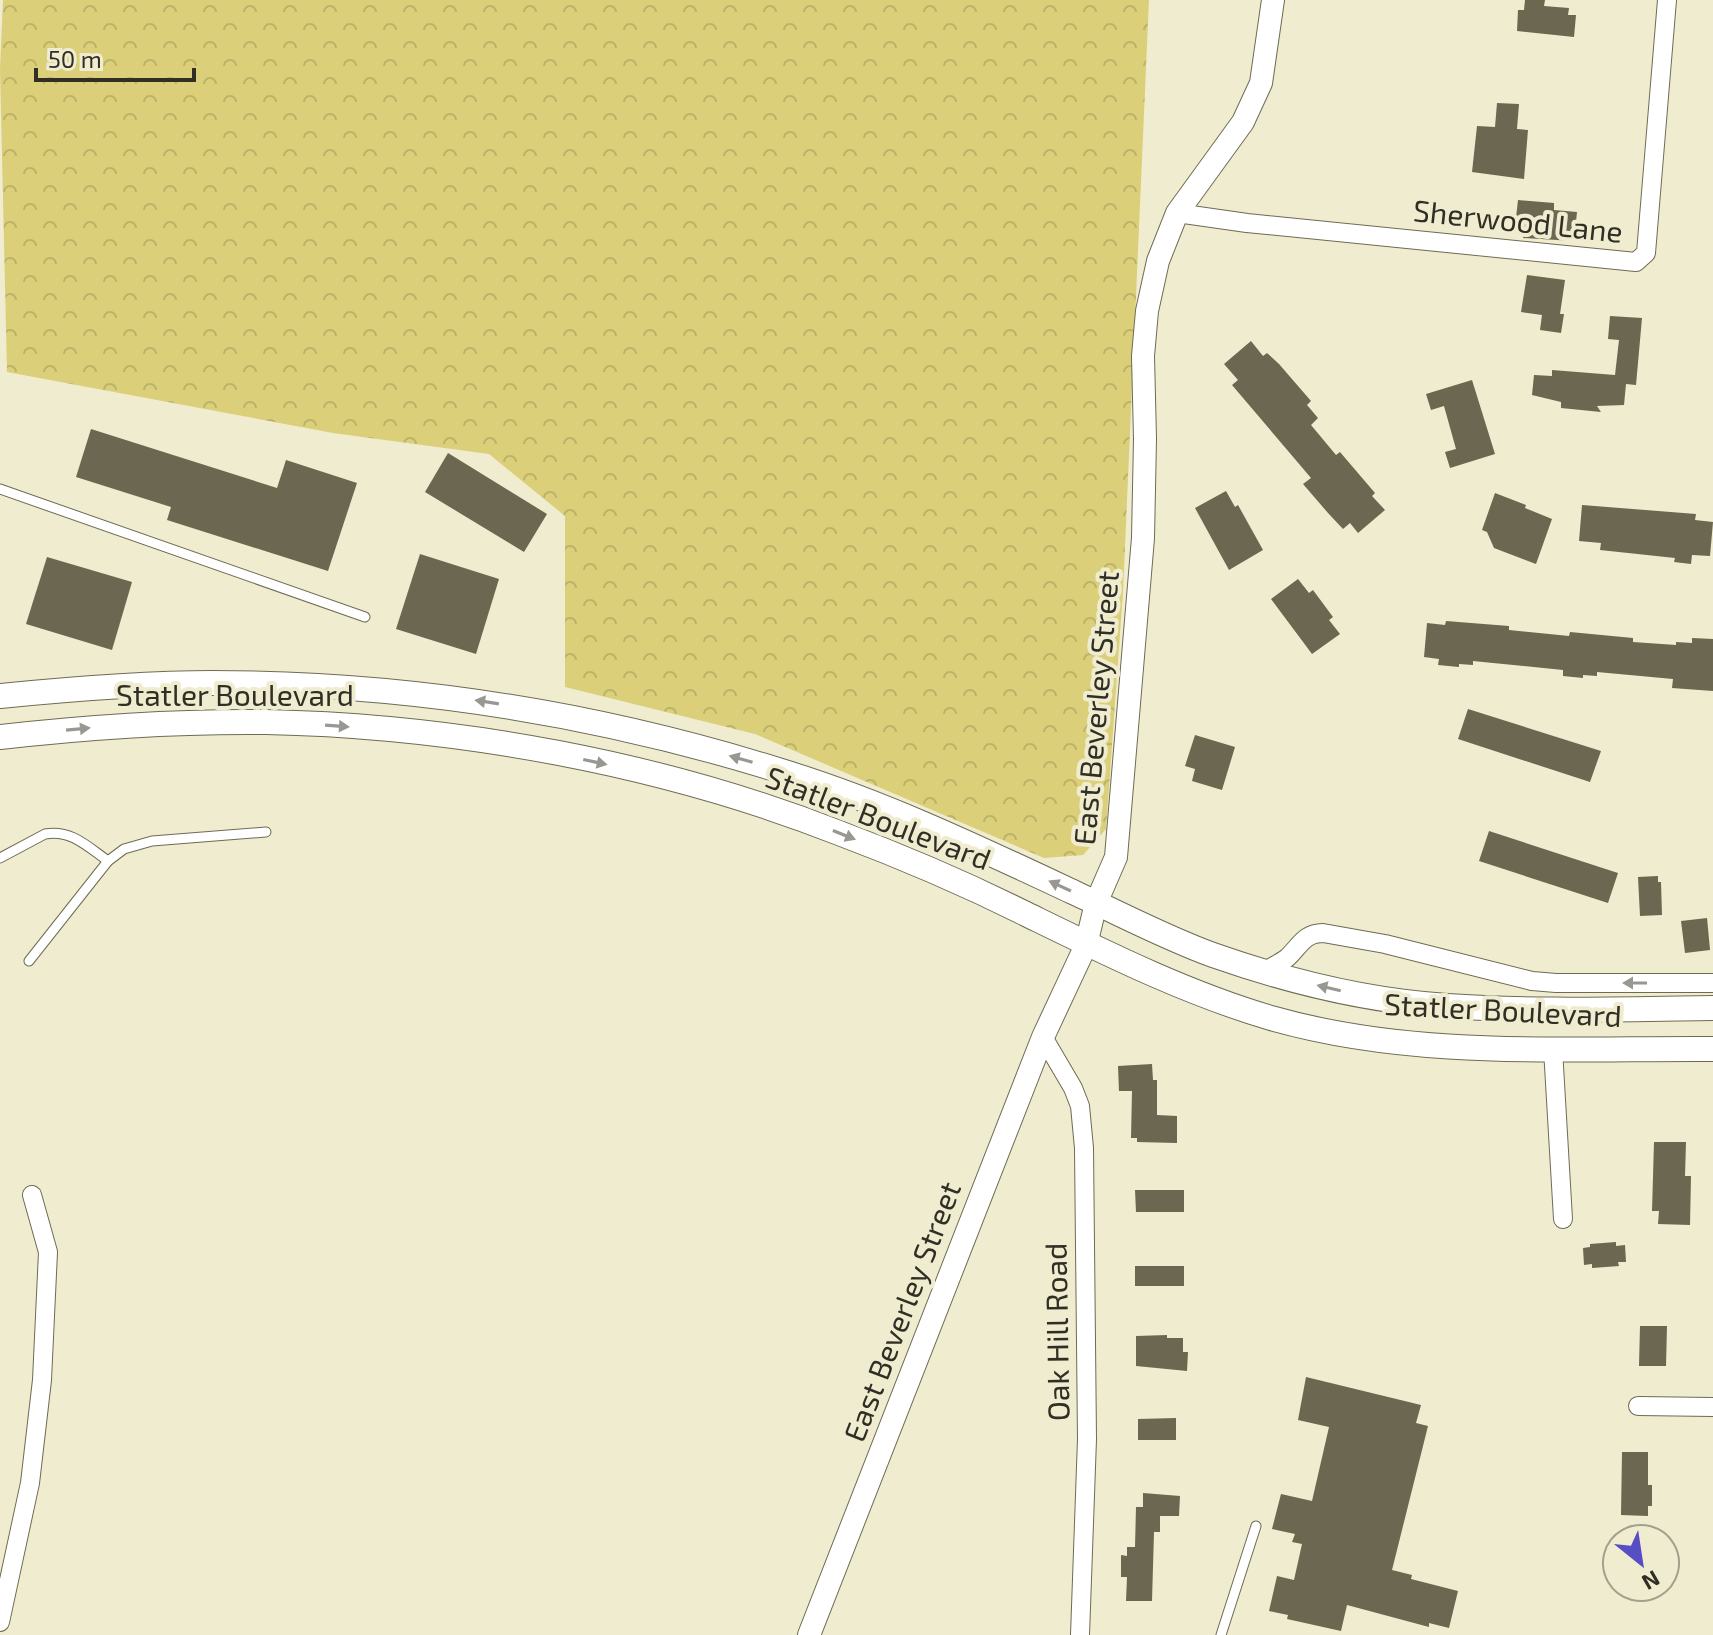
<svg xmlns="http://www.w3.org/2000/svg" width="1713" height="1635" font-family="'Exo 2',sans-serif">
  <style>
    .forest { fill: url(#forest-crowns) }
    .building { fill: #6b6750 }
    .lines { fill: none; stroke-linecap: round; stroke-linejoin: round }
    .service-casing { stroke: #6e6b53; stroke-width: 11 }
    .minor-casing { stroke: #6e6b53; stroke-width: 20 }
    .tertiary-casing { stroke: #6e6b53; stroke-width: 24 }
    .secondary-casing { stroke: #6e6b53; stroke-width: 26 }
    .service { stroke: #fff; stroke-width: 9 }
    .minor { stroke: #fff; stroke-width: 18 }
    .tertiary { stroke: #fff; stroke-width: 22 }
    .secondary { stroke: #fff; stroke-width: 24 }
    .oneway { fill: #989792 }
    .labels { text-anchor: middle; stroke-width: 8; stroke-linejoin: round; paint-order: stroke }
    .street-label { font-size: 30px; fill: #312f25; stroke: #efecd0 }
  </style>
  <defs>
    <pattern id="forest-crowns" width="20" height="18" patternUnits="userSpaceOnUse" patternTransform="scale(2)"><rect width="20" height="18" fill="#dbcf79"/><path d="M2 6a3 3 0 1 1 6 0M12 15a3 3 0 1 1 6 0" fill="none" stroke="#bcb268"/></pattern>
  </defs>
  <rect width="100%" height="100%" fill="#efecd0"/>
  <path class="forest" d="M3,0H1149L1123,592L1106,829L1083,855L1044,858L755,734L565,687V516L489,454L333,433L7,372L0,69Z"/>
  <g class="building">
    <path d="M1525,0H1545L1544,6L1569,8L1568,15H1576L1574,37L1517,31L1518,10H1524Z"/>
    <path d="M1497,103L1519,104L1517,129L1528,130L1524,179L1472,172L1477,126L1495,127Z"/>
    <path d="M1518,200L1554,203V210L1577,212L1574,241L1523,238L1524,219L1516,218Z"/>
    <path d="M1527,275L1565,280L1560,314H1564L1561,333L1540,330L1542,315L1521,312Z"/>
    <path d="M1610,316L1642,318L1636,385L1626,384L1624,405L1597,406L1601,412L1561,408V402L1532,395L1534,375L1552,376V370L1615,375L1619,340L1608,339Z"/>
    <path d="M1251,341L1263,356L1267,353L1279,364L1311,401L1307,405L1318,418L1311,425L1336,455L1340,452L1375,493L1372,496L1385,510L1358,533L1350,523L1343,529L1328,513L1303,484L1311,478L1232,385L1238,380L1224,364Z"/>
    <path d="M1472,380L1495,454L1450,468L1445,452L1456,449L1444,406L1431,410L1426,394Z"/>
    <path d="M91,429L277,488L286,460L357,483L328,571L167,520L171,507L76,477Z"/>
    <path d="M448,453L547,514L524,552L425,492Z"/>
    <path d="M1226,491L1235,507L1238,505L1263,550L1229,570L1195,508Z"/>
    <path d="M1495,493L1526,505L1525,508L1552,519L1536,564L1494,548L1487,532L1482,530Z"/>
    <path d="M1582,505L1696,514L1695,520L1713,522L1710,556L1692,555L1691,564L1674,562L1675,558L1600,550L1601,543L1579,541Z"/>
    <path d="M420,554L499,579L476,654L396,629Z"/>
    <path d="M47,557L132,582L112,650L26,624Z"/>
    <path d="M1298,579L1309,593L1313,590L1333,617L1329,620L1340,634L1312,654L1271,599Z"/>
    <path d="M1446,621L1509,626V630L1569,636L1570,632L1633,638V642L1676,645V642L1692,643V638L1713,639V691L1672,688L1673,679L1597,672V676L1583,675V678L1563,676V670L1473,661V665L1459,664V667L1438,665L1439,659L1424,657L1427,623L1445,625Z"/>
    <path d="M1468,709L1601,751L1590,782L1458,739Z"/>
    <path d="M1195,735L1235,747L1222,790L1192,781L1195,769L1185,766Z"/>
    <path d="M1489,831L1618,873L1608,903L1479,861Z"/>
    <path d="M1658,876V882H1661L1662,915L1640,916L1638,877Z"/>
    <path d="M1707,918L1710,950L1685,953L1681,921Z"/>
    <path d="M1152,1064L1153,1080H1157V1115L1177,1116V1143L1137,1142V1138H1131L1132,1091H1119L1118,1066Z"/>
    <path d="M1654,1142H1686L1685,1176H1691L1690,1225L1658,1224L1659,1211H1652Z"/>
    <path d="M1135,1190H1184V1212H1136Z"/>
    <path d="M1616,1242V1246L1625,1245L1626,1262H1618L1619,1266L1592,1268V1264L1584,1265L1583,1248L1590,1247V1244Z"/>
    <rect x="1135" y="1266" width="49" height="20"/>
    <path d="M1640,1326H1667L1666,1366H1639Z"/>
    <path d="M1167,1335V1338H1183V1352H1188L1187,1371L1136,1366V1336Z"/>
    <path d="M1306,1377L1421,1405L1416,1423L1428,1426L1392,1570L1412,1575L1411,1579L1458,1591L1449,1628L1429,1623V1627L1347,1605L1341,1631L1287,1619L1288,1615L1269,1611L1277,1576L1294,1580L1302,1544L1292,1542L1295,1534L1272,1529L1281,1494L1312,1501L1329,1427L1298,1420Z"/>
    <path d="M1176,1418V1440H1138V1419Z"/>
    <path d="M1622,1452H1648V1485H1652V1506H1648V1516L1621,1515Z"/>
    <path d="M1143,1493L1180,1496L1179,1516H1160V1532H1154L1152,1601H1126L1127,1577H1121V1555L1127,1556V1547H1135L1136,1507H1143Z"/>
  </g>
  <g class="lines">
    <g class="service-casing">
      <g id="service">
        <path d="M0,489L365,617"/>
        <path d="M0,858L45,834C71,829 88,847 108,861L29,961"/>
        <path d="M108,861L124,849L152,841L266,832"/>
        <path d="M1221,1635L1256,1526"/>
      </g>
    </g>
    <g class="minor-casing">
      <g id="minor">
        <path d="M1177,213L1247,223L1636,262L1646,253L1667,0"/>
        <path d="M1265,971C1272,967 1280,963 1287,958C1300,946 1304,933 1323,933L1385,944L1532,981L1556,983H1713"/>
        <path d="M1043,1037L1073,1088L1080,1106L1084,1148L1087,1439L1080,1635"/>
        <path d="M1553,1049L1563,1219"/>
        <path d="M1638,1406L1713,1407"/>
        <path d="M0,1622L30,1483L42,1380L48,1252L32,1195"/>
      </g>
    </g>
    <g class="tertiary-casing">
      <path id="tertiary" d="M809,1635L1043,1037L1086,945L1096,903L1116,857L1143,538L1145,439L1143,356L1147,311L1158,261L1177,213L1243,122L1261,83L1273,0"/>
    </g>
    <g class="secondary-casing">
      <g id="secondary">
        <path d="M0,696C71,689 141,683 213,683C406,683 596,713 781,771C883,802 979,848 1075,893C1121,914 1166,938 1213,955C1287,981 1368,1001 1447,1006C1535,1012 1624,1009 1713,1008"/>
        <path d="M0,737C88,727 177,721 266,722C457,726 661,763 839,833C903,857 966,884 1026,914C1106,953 1186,993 1271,1018C1414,1059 1566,1048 1713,1049"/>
      </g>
    </g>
    <use href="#service" class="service"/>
    <use href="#minor" class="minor"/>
    <use href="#tertiary" class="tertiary"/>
    <use href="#secondary" class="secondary"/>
  </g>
  <defs><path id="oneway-solid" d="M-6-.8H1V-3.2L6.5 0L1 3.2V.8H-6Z" transform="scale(2)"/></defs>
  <g class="oneway">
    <use href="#oneway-solid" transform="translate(487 702) rotate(-171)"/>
    <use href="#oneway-solid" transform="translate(337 726) rotate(4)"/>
    <use href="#oneway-solid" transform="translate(78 729) rotate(-5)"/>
    <use href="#oneway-solid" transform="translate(741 759) rotate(-164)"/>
    <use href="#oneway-solid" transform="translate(595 762) rotate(12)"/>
    <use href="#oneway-solid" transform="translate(844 835) rotate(22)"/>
    <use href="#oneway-solid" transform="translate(1060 886) rotate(-155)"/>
    <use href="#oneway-solid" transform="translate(1635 983) rotate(180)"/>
    <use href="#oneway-solid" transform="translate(1329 988) rotate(-167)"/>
  </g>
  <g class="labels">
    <g class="street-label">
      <text transform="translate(1518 222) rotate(6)" y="10">Sherwood Lane</text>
      <text x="235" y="706">Statler Boulevard</text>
      <text transform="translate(1097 708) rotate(-85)" y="10">East Beverley Street</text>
      <text transform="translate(878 819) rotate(21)" y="10">Statler Boulevard</text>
      <text transform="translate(1503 1011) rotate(3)" y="10">Statler Boulevard</text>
      <text transform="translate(903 1312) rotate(-69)" y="10">East Beverley Street</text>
      <text transform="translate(1058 1332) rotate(-91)" y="10">Oak Hill Road</text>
    </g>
  </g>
  <g transform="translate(1641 1563) rotate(150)"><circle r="38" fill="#efecd0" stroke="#a3a08c" stroke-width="2"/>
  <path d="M0-6L14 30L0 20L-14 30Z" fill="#574dc5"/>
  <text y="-12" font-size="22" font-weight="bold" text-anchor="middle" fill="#312f25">N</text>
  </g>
  <path d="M36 68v12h158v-12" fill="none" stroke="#312f25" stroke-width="4"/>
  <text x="48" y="68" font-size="24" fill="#312f25" stroke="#efecd0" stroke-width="6" paint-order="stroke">50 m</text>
</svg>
